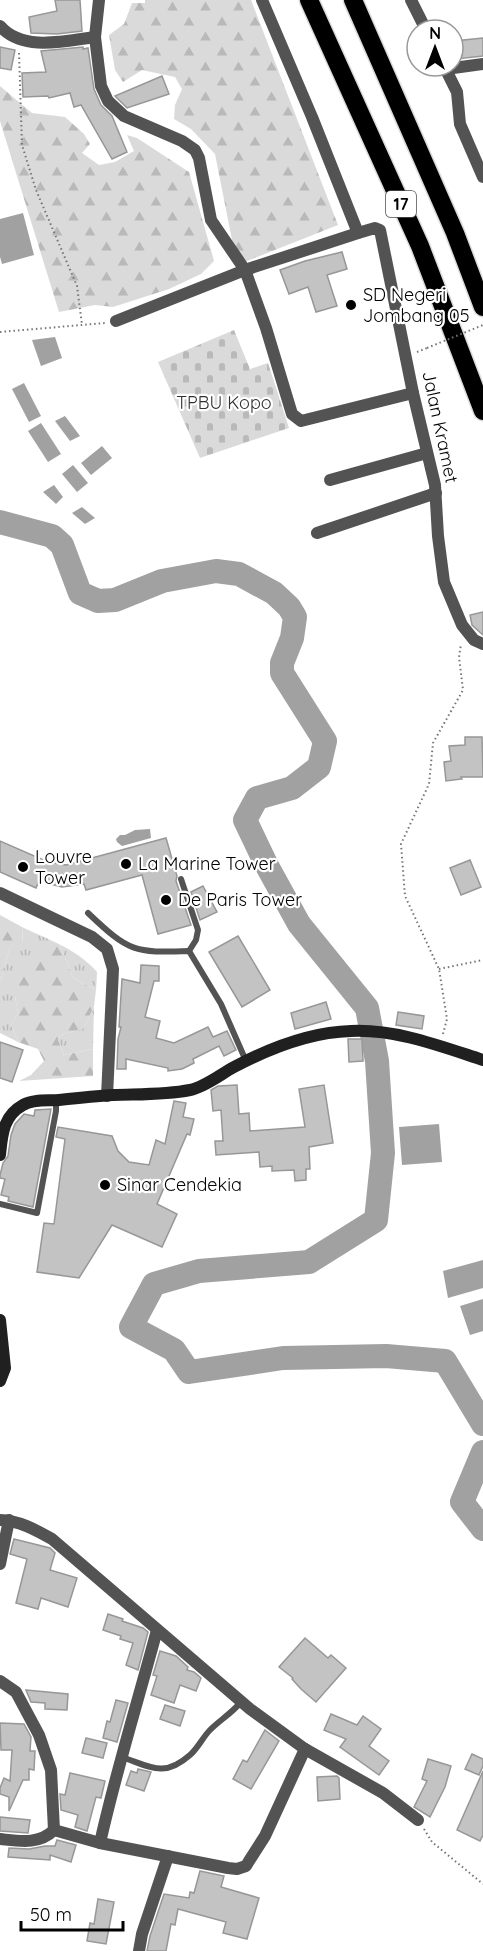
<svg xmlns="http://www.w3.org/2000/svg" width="483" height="1951" font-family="Quicksand,sans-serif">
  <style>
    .grass { fill: url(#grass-tufts) }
    .forest { fill: url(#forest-firs) }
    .cemetery { fill: url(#cemetery-stones) }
    .water { fill: #a1a1a1 }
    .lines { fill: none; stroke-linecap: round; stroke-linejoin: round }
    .river { stroke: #a1a1a1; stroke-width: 24 }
    .building { fill: #c3c3c3; stroke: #979797; stroke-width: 1.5 }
    .highway-casing { stroke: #dbdbdb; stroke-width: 21 }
    .path { stroke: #757575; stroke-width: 2; stroke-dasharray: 1.5 3; stroke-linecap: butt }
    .lane { stroke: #535353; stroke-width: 6 }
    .street { stroke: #535353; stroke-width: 12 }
    .secondary { stroke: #202020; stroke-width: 12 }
    .highway { stroke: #000; stroke-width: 18 }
    .path-bridge { stroke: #757575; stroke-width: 2; stroke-dasharray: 1.5 3; stroke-linecap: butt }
    .poi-dot { fill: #000; stroke: #fff; stroke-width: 2 }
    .labels { text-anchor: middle; stroke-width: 4.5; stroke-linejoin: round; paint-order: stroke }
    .shield { fill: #fff; stroke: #4c4c4c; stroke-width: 1.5 }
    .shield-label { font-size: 16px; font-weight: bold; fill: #000 }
    .poi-label { font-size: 18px; fill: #000; stroke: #fff; text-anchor: start }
    .park-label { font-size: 18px; fill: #313131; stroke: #fff }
    .street-label { font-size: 18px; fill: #000; stroke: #fff }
  </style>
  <defs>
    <pattern id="grass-tufts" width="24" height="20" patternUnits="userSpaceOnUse" patternTransform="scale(1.5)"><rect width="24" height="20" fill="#dadada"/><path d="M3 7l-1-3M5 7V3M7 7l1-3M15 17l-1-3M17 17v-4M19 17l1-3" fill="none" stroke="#b9b9b9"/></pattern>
    <pattern id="forest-firs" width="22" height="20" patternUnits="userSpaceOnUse" patternTransform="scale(1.5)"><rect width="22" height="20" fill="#dadada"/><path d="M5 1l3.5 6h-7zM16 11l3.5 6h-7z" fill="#b9b9b9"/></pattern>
    <pattern id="cemetery-stones" width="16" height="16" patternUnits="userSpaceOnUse" patternTransform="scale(1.5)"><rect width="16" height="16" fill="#dadada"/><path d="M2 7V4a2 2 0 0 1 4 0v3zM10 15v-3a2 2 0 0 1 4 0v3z" fill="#b9b9b9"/></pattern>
  </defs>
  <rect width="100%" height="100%" fill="#fff"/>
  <g class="grass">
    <path d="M22,927C49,940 77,949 97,972L96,990L73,978L60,945L15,996L18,1013L11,1025L18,1042L0,1033V982L10,947L23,943Z"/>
    <path d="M94,1006L93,1049L64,1055L58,1040L61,1035L84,1028Z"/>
  </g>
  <g class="forest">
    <path d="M145,0H251L338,225L237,265L215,154L191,129L174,119L175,105L182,89L175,77L142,70L123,82L115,70L109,35L124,24L132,3H145Z"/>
    <path d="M0,86L32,113L65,117L84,134L90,144L82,153L99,165L115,162L134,151L127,135L137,138L189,172L214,261L201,274L169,289L113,307L95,305L59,312L0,121Z"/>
    <path d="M0,915L22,927L23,944L10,947L0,982Z"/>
    <path d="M40,944L60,945L73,978L96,990L94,1006L84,1028L61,1035L58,1040L64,1055L93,1049V1076L19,1081L31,1075L44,1061L38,1049L18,1042L11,1025L18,1013L15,996L16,967Z"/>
  </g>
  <path class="cemetery" d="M234,330L250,369L268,363L289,428L200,458L158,362Z"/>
  <g class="water">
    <path d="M23,213L34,255L2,264L0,257V219Z"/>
    <path d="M55,337L62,358L41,366L32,340Z"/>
    <path d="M24,383L41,416L29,422L12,389Z"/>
    <path d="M65,416L80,436L70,441L55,421Z"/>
    <path d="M41,423L61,454L48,462L28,431Z"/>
    <path d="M102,446L112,458L91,475L81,463Z"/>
    <path d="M73,465L88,483L77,492L62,474Z"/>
    <path d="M54,485L63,497L56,504L43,492Z"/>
    <path d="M82,507L95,518L85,524L72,513Z"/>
    <path d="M150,829L151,838L122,846L117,842L116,839L120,835H125L135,830Z"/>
    <path d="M439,1124L442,1162L402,1165L399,1127Z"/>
    <path d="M483,1260V1288L448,1298L443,1271Z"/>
    <path d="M483,1299V1331L470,1335L460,1306Z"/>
  </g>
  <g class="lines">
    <g class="river">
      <path d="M0,522L52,536L62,545L80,593L98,601L115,600L162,581L216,571L239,574L274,593L289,607L295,617L292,638L282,663V673L325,741L319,767L292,788L257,798L245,820L266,864L299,924L367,1008L377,1061L383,1153L376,1220L309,1262L199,1271L154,1284L131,1327L174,1350L189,1372L283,1358L386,1356L445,1361L483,1424"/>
      <path d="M483,1452L462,1502L483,1529"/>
    </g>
  </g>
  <g class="building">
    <path d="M55,0H80L82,31L57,34L31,33L29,17L57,11Z"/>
    <path d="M483,38V56L456,59L454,41Z"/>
    <path d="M0,47L15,50L11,70L0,68Z"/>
    <path d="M83,47V49L88,48L94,89L101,105L112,116L127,152L112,159L81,105L74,107L70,93L49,98L48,96L23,97L22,73L46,72L41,51Z"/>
    <path d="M162,76L169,94L127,108L115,96Z"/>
    <path d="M342,252L347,269L327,275L337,306L316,312L308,287L289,294L280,270L305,261Z"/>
    <path d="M483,612V635L472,625L470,615Z"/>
    <path d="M465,737H482L483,777H461L462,779L446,781L444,762L451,761L449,746L465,745Z"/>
    <path d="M166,838L177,876L176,881L191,925L158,934L142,875L86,890L84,884L62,887L39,881L36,888L0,872V841L48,862L66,865Z"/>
    <path d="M470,860L481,887L461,895L450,868Z"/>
    <path d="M203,886L217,912L200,920L191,892Z"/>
    <path d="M238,936L270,990L242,1007L209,952Z"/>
    <path d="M141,965L159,966V981H154L145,1017L160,1021L156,1038L174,1043L208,1027L213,1037L227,1031L236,1050L224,1056L219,1046L193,1059L194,1063L182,1069L168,1071V1068L126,1059V1069H117L118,1039L121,1027H119L122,979L140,983Z"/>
    <path d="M326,1002L331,1019L295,1029L291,1013Z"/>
    <path d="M398,1012L424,1016L422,1029L396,1025Z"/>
    <path d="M348,1039H362L363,1061L349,1062Z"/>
    <path d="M0,1042L23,1050L12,1082L0,1078Z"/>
    <path d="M237,1085L239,1114L249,1113L250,1131L305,1127L299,1089L324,1085L333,1143L309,1147L310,1169H306V1180L295,1181L294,1170L272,1171V1166L260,1167L259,1152L216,1155L215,1141H223L221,1110L213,1111L211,1090L218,1086Z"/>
    <path d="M174,1101L186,1103L183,1117L194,1119L190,1135L187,1134L157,1204L177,1214L162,1247L112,1225L79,1278L37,1272L44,1223L54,1224L65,1139L56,1137L58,1127L112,1136L118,1151L129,1162L149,1165L156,1140L165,1144Z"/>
    <path d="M51,1109L33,1207L8,1201L9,1197L1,1195L5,1179L0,1178V1175L3,1163L8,1156L11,1135L15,1124L24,1114L34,1116L35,1110Z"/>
    <path d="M14,1539L50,1548L55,1553L50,1570L77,1578L68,1607L41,1598L38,1609L16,1603L27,1559L10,1554Z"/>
    <path d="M108,1614L123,1619L122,1621L143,1628L148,1632L138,1670L126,1665L133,1643L120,1639L121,1636L103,1630Z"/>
    <path d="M305,1638L328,1658L331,1655L346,1668L316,1702L301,1689L292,1679L293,1678L279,1667Z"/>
    <path d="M160,1651L176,1656L188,1667L187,1670L194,1672L201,1678L196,1691L180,1685L174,1703L151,1695L157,1676L153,1675Z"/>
    <path d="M26,1690L68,1694L67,1710L45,1709V1703L31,1702Z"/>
    <path d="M116,1700L128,1703L117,1742L103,1738L107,1721L110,1722Z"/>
    <path d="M165,1705L185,1711L180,1726L160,1719Z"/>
    <path d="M331,1714L357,1725L363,1716L381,1729L369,1746L389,1761L379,1775L340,1747L346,1739L324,1730Z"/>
    <path d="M0,1723L24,1724L31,1737L30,1751H35L34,1770L29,1769V1780H23L9,1811V1797L0,1794V1788L4,1778L10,1781L12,1750H1Z"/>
    <path d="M265,1730L279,1741L251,1789L233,1779L243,1760L247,1762Z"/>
    <path d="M86,1738L107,1743L103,1758L82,1753Z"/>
    <path d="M472,1754L483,1759V1766L479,1775L465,1769Z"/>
    <path d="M428,1759L451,1766L445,1787L430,1817L414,1807L427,1781L422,1779Z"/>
    <path d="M138,1769L151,1772L144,1791L126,1785L131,1771L137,1773Z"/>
    <path d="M483,1771V1835L480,1841L457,1830Z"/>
    <path d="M70,1773L105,1781L101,1798L96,1797L87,1831L75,1827L78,1815L61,1810L60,1794L65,1795Z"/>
    <path d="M337,1776L339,1778L340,1799L318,1801L317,1777Z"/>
    <path d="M0,1817L30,1820L28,1833L0,1831Z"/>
    <path d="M57,1840L76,1845L71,1862L50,1855V1860L8,1857L9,1848L29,1849L45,1846H55Z"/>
    <path d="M200,1871L224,1876L221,1887L259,1898L247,1939L223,1933L226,1922L178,1909L175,1925L171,1924L166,1951H147L150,1936L164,1894L189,1898L190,1892L194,1893Z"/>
    <path d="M98,1899L114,1902L106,1944L87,1941L90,1923L94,1924Z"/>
  </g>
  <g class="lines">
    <g class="highway-casing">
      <g id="highway">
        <path d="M309,0L420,246L483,411"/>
        <path d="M353,0L455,233L483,307"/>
      </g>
    </g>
    <g class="path">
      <path d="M19,53L22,145L36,190L77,286L82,325"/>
      <path d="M0,332L105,323"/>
      <path d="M417,352L427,348"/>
      <path d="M439,969L483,960"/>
      <path d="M443,1034L447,1019L439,969L405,896L401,844L429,784L433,743L463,690L459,657L461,644"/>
      <path d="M424,1829L432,1842L483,1884"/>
    </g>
    <g class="lane">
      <path d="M181,879L198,930L196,940L189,951"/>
      <path d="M88,913C129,952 134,953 189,951L221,1004L246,1061"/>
      <path d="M0,1204L37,1213L56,1111V1100"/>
      <path d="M122,1757C151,1767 164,1778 190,1755C198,1748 203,1737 210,1730C220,1720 232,1713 241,1702"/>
    </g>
    <g class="street">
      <path d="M99,0L95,37L101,86L108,101L124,116L182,141L195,150L199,158L211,220L245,270L266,328L292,414L301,421L413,393"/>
      <path d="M262,0L312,117L358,233"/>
      <path d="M411,0L426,30"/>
      <path d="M0,26C22,52 65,41 95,37"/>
      <path d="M444,66L457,92L460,124L483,177"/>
      <path d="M446,69L483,64"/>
      <path d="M116,321L245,270L358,233L375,228L380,230L413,393L435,485L438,536L444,582L462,625L474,640L483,644"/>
      <path d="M330,480L427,453"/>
      <path d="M317,533L436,493"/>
      <path d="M0,893L92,937L107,949L113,969L107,1096"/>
      <path d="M0,1520C18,1520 36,1530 52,1539L250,1709L305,1749L383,1793L418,1820"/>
      <path d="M0,1564L9,1520"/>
      <path d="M157,1630C138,1701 116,1771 100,1843L228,1868L237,1869L246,1866L249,1861L265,1836L305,1749"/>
      <path d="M0,1681L16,1692L39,1735L51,1770L54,1830C39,1845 19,1841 0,1839"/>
      <path d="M54,1830L100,1843"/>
      <path d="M139,1951L142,1934L168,1856"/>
    </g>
    <g class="secondary">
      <path d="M0,1155C2,1135 3,1116 23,1105C33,1099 48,1101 59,1100C77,1098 95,1096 113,1095C139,1094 165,1095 190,1090C205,1087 221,1074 234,1067C270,1048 310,1032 351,1031C396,1029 440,1046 483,1060"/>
      <path d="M0,1320L5,1368L0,1381"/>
    </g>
    <use href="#highway" class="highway"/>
    <path class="path-bridge" d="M427,348L483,325"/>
  </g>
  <g class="poi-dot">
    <circle cx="351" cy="305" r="6"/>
    <circle cx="126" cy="864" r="6"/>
    <circle cx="23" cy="867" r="6"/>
    <circle cx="166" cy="900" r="6"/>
    <circle cx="105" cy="1185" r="6"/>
  </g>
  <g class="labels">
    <rect class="shield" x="386" y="191" width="30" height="26" rx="4.5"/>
    <g class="shield-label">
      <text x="401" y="210">17</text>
    </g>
    <g class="poi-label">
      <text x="363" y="301">SD Negeri<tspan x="363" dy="21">Jombang 05</tspan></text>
      <text x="35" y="863">Louvre<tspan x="35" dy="21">Tower</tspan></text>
      <text x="138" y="870">La Marine Tower</text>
      <text x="178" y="906">De Paris Tower</text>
      <text x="117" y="1191">Sinar Cendekia</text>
    </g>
    <g class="park-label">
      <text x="224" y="409">TPBU Kopo</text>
    </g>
    <g class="street-label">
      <text transform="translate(440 427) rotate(78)" y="6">Jalan Kramet</text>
    </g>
  </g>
  <g transform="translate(435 48)"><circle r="28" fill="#ffffff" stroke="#999999" stroke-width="1.5"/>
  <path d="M0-4.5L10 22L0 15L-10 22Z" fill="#000000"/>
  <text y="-9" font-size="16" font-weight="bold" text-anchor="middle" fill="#000000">N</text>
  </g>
  <path d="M21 1921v9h102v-9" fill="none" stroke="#000000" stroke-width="3"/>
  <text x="30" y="1921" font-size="18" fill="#000000" stroke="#ffffff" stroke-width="4.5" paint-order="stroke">50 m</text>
</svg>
